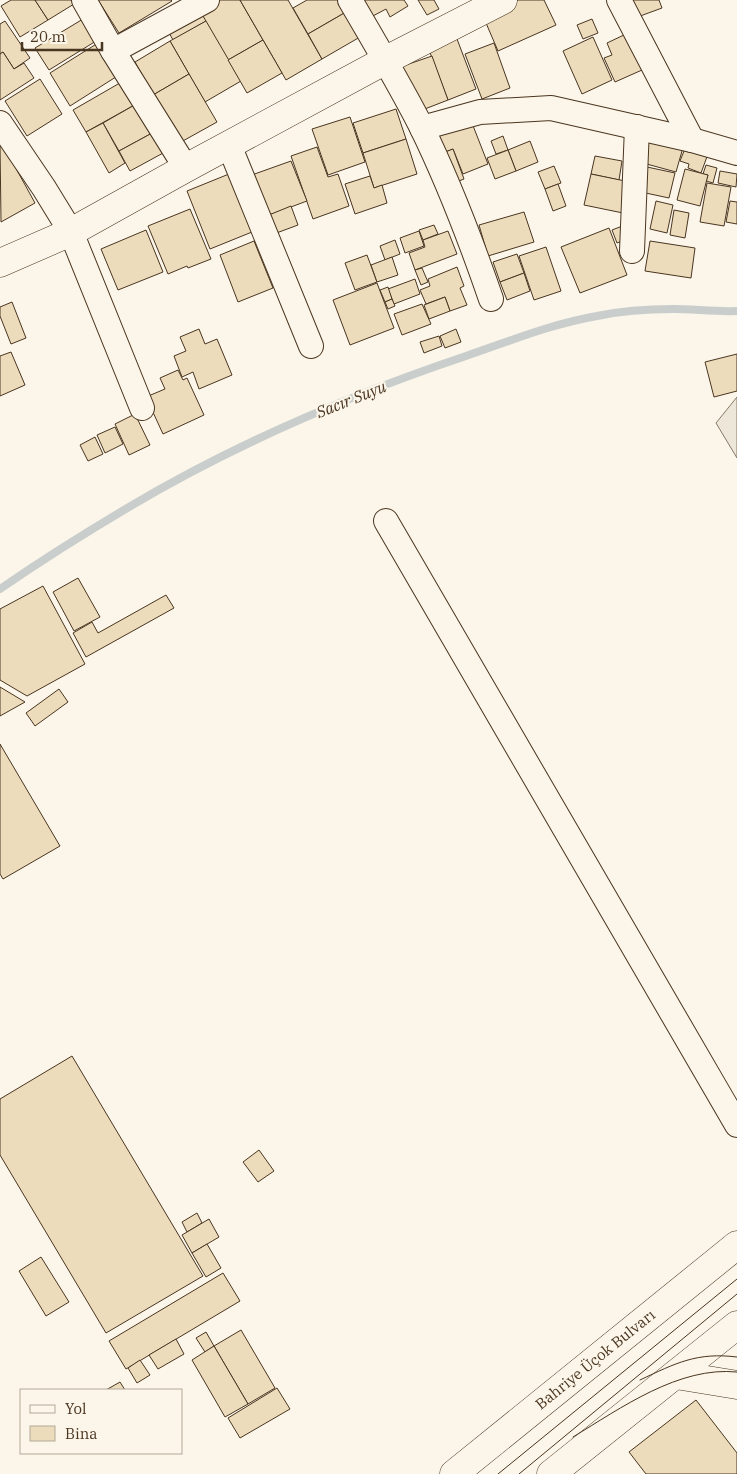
<svg xmlns="http://www.w3.org/2000/svg" width="737" height="1474" font-family="'IBM Plex Serif',serif">
  <style>
    .parking { fill: #ede7d9; stroke: #887966 }
    .lines { fill: none; stroke-linecap: round; stroke-linejoin: round }
    .stream { stroke: #c9cecd; stroke-width: 8 }
    .building { fill: #ecdcbc; stroke: #4a3520 }
    .minor-casing { stroke: #4a3520; stroke-width: 26 }
    .tertiary-casing { stroke: #4a3520; stroke-width: 29 }
    .secondary-casing { stroke: #4a3520; stroke-width: 29 }
    .minor { stroke: #fbf6e9; stroke-width: 24 }
    .tertiary { stroke: #fbf6e9; stroke-width: 28 }
    .secondary { stroke: #fbf6e9; stroke-width: 28 }
    .tram { stroke: #4a3520; stroke-width: 1 }
    .labels { text-anchor: middle; stroke-width: 4; stroke-linejoin: round; paint-order: stroke }
    .street-label { font-size: 15px; fill: #4a3520; stroke: #fbf6e9 }
    .water-label { font-size: 16px; font-style: italic; fill: #4a3520; stroke: #fbf6e9 }
  </style>
  <rect width="100%" height="100%" fill="#fbf6e9"/>
  <path class="parking" d="M737,397V458L716,423Z"/>
  <g class="lines">
    <path class="stream" d="M0,589C42,560 85,533 129,507C235,444 350,395 466,356C510,341 551,324 597,316C621,311 648,309 673,309C694,309 715,312 737,311"/>
  </g>
  <g class="building">
    <path d="M11,0H35L48,20L20,37L1,6Z"/>
    <path d="M35,0H71L74,4L48,20Z"/>
    <path d="M98,0H171L172,1L119,33Z"/>
    <path d="M218,0H240L263,40L228,60L199,11Z"/>
    <path d="M240,0H288L322,59L286,80Z"/>
    <path d="M307,0H339L346,12L308,34L293,8Z"/>
    <path d="M361,0H404L408,6L390,17L386,9L371,17Z"/>
    <path d="M418,0H434L439,9L427,15Z"/>
    <path d="M518,0H544L556,25L498,51L483,16Z"/>
    <path d="M624,0H659L662,8L632,19Z"/>
    <path d="M198,8L206,21L173,40L166,27Z"/>
    <path d="M346,12L360,37L322,59L308,34Z"/>
    <path d="M83,19L96,41L49,70L35,48Z"/>
    <path d="M592,19L598,33L583,39L577,25Z"/>
    <path d="M5,21L30,58L14,69L3,52L0,54V24Z"/>
    <path d="M206,21L241,81L205,102L170,41Z"/>
    <path d="M626,34L642,70L615,82L604,58L612,55L607,43Z"/>
    <path d="M593,37L612,80L582,94L563,51Z"/>
    <path d="M457,39L476,89L448,100L429,50Z"/>
    <path d="M263,40L282,73L247,93L228,60Z"/>
    <path d="M170,41L189,74L153,95L135,62Z"/>
    <path d="M98,43L119,75L70,106L50,73Z"/>
    <path d="M494,43L510,88L482,99L465,54Z"/>
    <path d="M3,52L14,69L24,63L34,78L0,100V54Z"/>
    <path d="M432,56L448,100L417,112L400,67Z"/>
    <path d="M189,74L217,122L181,142L153,95Z"/>
    <path d="M40,79L62,114L27,136L5,101Z"/>
    <path d="M125,80L138,103L86,132L73,110Z"/>
    <path d="M138,103L154,132L119,151L103,123Z"/>
    <path d="M396,109L406,139L363,153L353,123Z"/>
    <path d="M350,117L365,162L328,175L312,129Z"/>
    <path d="M470,118L488,164L463,174L453,149L441,154L433,132Z"/>
    <path d="M103,123L125,163L109,173L86,132Z"/>
    <path d="M154,132L165,152L130,171L119,151Z"/>
    <path d="M651,135L684,144L676,172L643,163Z"/>
    <path d="M503,136L508,150L496,154L491,141Z"/>
    <path d="M406,139L417,174L374,188L363,153Z"/>
    <path d="M530,141L538,162L516,171L508,150Z"/>
    <path d="M2,143L35,203L1,222L0,144Z"/>
    <path d="M686,146L708,154L701,173L688,168L689,164L680,161Z"/>
    <path d="M317,147L328,177L338,174L349,206L313,219L291,156Z"/>
    <path d="M453,149L464,179L449,185L437,155Z"/>
    <path d="M508,150L516,171L495,179L487,158Z"/>
    <path d="M595,156L622,161L619,180L591,174Z"/>
    <path d="M291,161L307,201L264,217L249,176Z"/>
    <path d="M706,165L717,168L713,183L706,181L708,175L703,174Z"/>
    <path d="M554,166L561,183L545,189L538,172Z"/>
    <path d="M647,167L675,173L669,198L641,192Z"/>
    <path d="M685,169L708,175L700,206L677,200Z"/>
    <path d="M720,171L737,174L736,187L718,183Z"/>
    <path d="M229,174L252,232L210,249L187,191Z"/>
    <path d="M591,174L630,182L623,213L584,205Z"/>
    <path d="M370,176L374,188L382,185L387,203L355,214L345,184Z"/>
    <path d="M707,183L731,187L724,226L700,222Z"/>
    <path d="M558,184L566,206L553,211L545,189Z"/>
    <path d="M656,201L673,205L667,233L650,229Z"/>
    <path d="M730,201L737,202V224L726,222Z"/>
    <path d="M291,206L298,225L271,235L264,217Z"/>
    <path d="M190,209L211,259L188,268L187,266L168,274L148,226Z"/>
    <path d="M674,210L689,213L685,238L670,235Z"/>
    <path d="M524,212L534,242L488,256L479,225Z"/>
    <path d="M434,225L438,234L423,240L419,230Z"/>
    <path d="M625,225L630,238L617,243L612,230Z"/>
    <path d="M609,228L627,275L580,293L561,247Z"/>
    <path d="M146,230L163,272L118,290L101,249Z"/>
    <path d="M419,231L424,246L405,253L400,238Z"/>
    <path d="M448,231L457,254L415,270L409,253L425,247L423,240Z"/>
    <path d="M395,240L400,254L385,260L380,246Z"/>
    <path d="M254,241L273,288L238,302L220,255Z"/>
    <path d="M650,241L695,248L691,278L645,271Z"/>
    <path d="M546,247L561,291L534,300L519,256Z"/>
    <path d="M517,254L524,273L500,282L493,262Z"/>
    <path d="M367,255L377,282L355,290L345,263Z"/>
    <path d="M392,257L398,275L377,282L371,265Z"/>
    <path d="M457,267L464,286L460,288L467,305L450,311L445,297L426,304L420,290L430,286L428,279Z"/>
    <path d="M422,268L428,282L421,285L415,270Z"/>
    <path d="M524,273L530,291L507,300L500,282Z"/>
    <path d="M415,279L420,294L394,304L388,289Z"/>
    <path d="M377,283L394,328L350,345L333,300Z"/>
    <path d="M388,287L392,299L385,302L380,290Z"/>
    <path d="M445,297L450,311L429,319L424,305Z"/>
    <path d="M392,299L395,306L388,309L385,302Z"/>
    <path d="M12,302L26,338L11,344L0,316V307Z"/>
    <path d="M422,304L431,324L402,335L394,314Z"/>
    <path d="M199,329L205,344L217,339L232,375L199,389L193,372L182,377L174,356L186,351L180,337Z"/>
    <path d="M456,329L461,342L445,348L440,336Z"/>
    <path d="M439,336L442,346L424,353L420,342Z"/>
    <path d="M11,352L25,385L0,396V356Z"/>
    <path d="M737,354V391L714,397L705,362Z"/>
    <path d="M178,370L183,380L187,378L204,415L163,434L146,397L165,389L160,378Z"/>
    <path d="M135,414L150,445L129,455L115,424Z"/>
    <path d="M115,427L123,444L105,453L97,435Z"/>
    <path d="M95,437L103,454L88,461L80,445Z"/>
    <path d="M78,578L100,617L74,631L53,592Z"/>
    <path d="M43,586L85,664L27,696L0,680V609Z"/>
    <path d="M166,595L174,608L86,657L73,633L92,622L98,633Z"/>
    <path d="M0,687L25,702L0,716Z"/>
    <path d="M59,689L68,702L35,726L26,713Z"/>
    <path d="M0,744L60,846L3,879L0,874Z"/>
    <path d="M72,1056L203,1276L106,1333L0,1155V1099Z"/>
    <path d="M259,1150L274,1171L258,1182L243,1162Z"/>
    <path d="M197,1213L202,1223L187,1232L182,1222Z"/>
    <path d="M209,1219L219,1237L192,1253L182,1235Z"/>
    <path d="M207,1244L221,1268L206,1277L192,1253Z"/>
    <path d="M41,1257L69,1302L46,1316L19,1271Z"/>
    <path d="M223,1273L240,1301L126,1369L109,1341Z"/>
    <path d="M241,1330L275,1388L248,1404L214,1346Z"/>
    <path d="M206,1332L214,1346L205,1352L196,1338Z"/>
    <path d="M176,1339L184,1354L158,1369L149,1355Z"/>
    <path d="M214,1346L248,1404L225,1417L192,1360Z"/>
    <path d="M140,1360L150,1375L137,1383L128,1368Z"/>
    <path d="M120,1382L125,1390H106Z"/>
    <path d="M277,1388L290,1409L240,1438L228,1418Z"/>
    <path d="M696,1400L737,1453V1474H646L629,1452Z"/>
  </g>
  <g class="lines">
    <g class="minor-casing">
      <g id="minor">
        <path d="M84,0L113,51L186,168"/>
        <path d="M350,0C374,41 399,83 421,126C448,181 471,241 491,299"/>
        <path d="M619,0L692,140"/>
        <path d="M113,51L207,0"/>
        <path d="M0,123L44,188L71,232L142,408"/>
        <path d="M422,128L480,112L551,108L692,140L737,153"/>
        <path d="M229,145L311,346"/>
        <path d="M632,251L637,127"/>
        <path d="M386,521L737,1125"/>
      </g>
    </g>
    <g class="tertiary-casing">
      <g id="tertiary">
        <path d="M0,263L71,232L186,168L386,60L503,0"/>
        <path d="M676,1375L737,1385"/>
      </g>
    </g>
    <g class="secondary-casing">
      <g id="secondary">
        <path id="s1" d="M454,1474L737,1245"/>
        <path d="M551,1474L737,1325"/>
      </g>
    </g>
    <use href="#minor" class="minor"/>
    <use href="#tertiary" class="tertiary"/>
    <use href="#secondary" class="secondary"/>
    <g class="tram">
      <path d="M640,1380C676,1363 697,1352 737,1357"/>
      <path d="M573,1437C621,1408 679,1366 737,1372"/>
      <path d="M498,1474L737,1279"/>
      <path d="M519,1474L737,1294"/>
    </g>
  </g>
  <g class="labels">
    <g class="street-label">
      <text dy="5" stroke="none"><textPath href="#s1" startOffset="182">Bahriye Üçok Bulvarı</textPath></text>
    </g>
    <g class="water-label">
      <text transform="translate(351 399) rotate(-22)" y="6">Sacır Suyu</text>
    </g>
  </g>
  <rect x="20" y="1389" width="162" height="65" fill="#fbf6e9" stroke="#b4a999"/>
  <rect x="30" y="1405" width="25" height="8" fill="#fbf6e9" stroke="#b4a999"/>
  <text x="65" y="1414" font-size="15" fill="#4a3520">Yol</text>
  <rect x="30" y="1426" width="25" height="15" fill="#ecdcbc" stroke="#b4a999"/>
  <text x="65" y="1439" font-size="15" fill="#4a3520">Bina</text>
  <path d="M22 42v8h80v-8" fill="none" stroke="#4a3520" stroke-width="2.5"/>
  <text x="30" y="42" font-size="15" fill="#4a3520" stroke="#fbf6e9" stroke-width="4" paint-order="stroke">20 m</text>
</svg>
